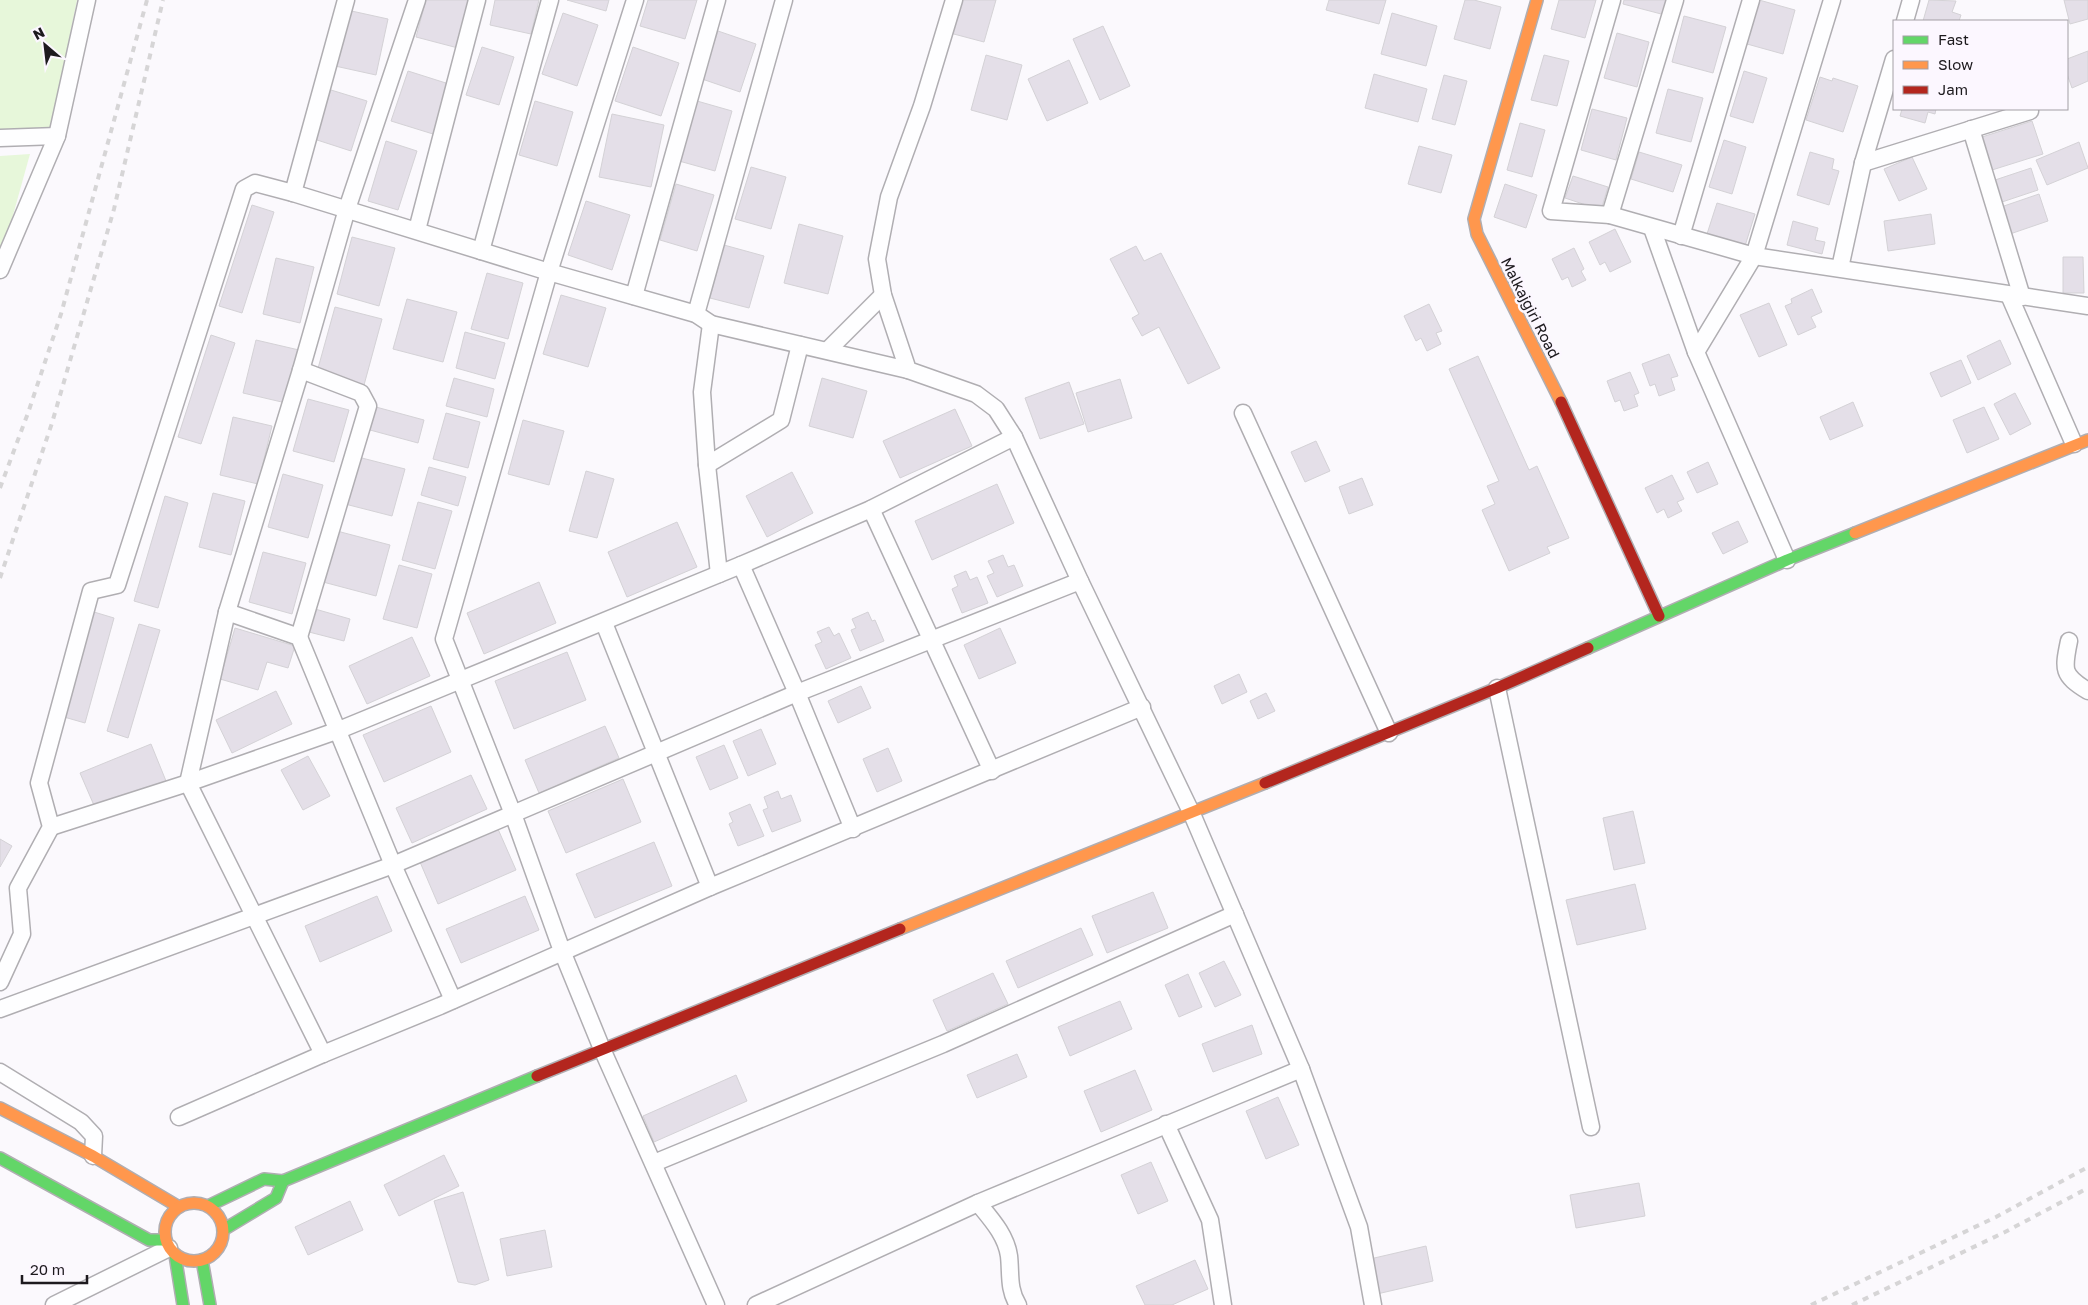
<svg xmlns="http://www.w3.org/2000/svg" width="2088" height="1305" font-family="'Golos Text',sans-serif">
  <style>
    .green { fill: #e7f7da }
    .building { fill: #e4dfe8; stroke: #d4d2d6 }
    .lines { fill: none; stroke-linecap: round; stroke-linejoin: round }
    .street-casing { stroke: #b0aeb2; stroke-width: 19 }
    .fast-casing { stroke: #b0aeb2; stroke-width: 14 }
    .slow-casing { stroke: #b0aeb2; stroke-width: 14 }
    .jam-casing { stroke: #b0aeb2; stroke-width: 14 }
    .street { stroke: #fefeff; stroke-width: 16 }
    .fast { stroke: #63d668; stroke-width: 11 }
    .slow { stroke: #ff974d; stroke-width: 11 }
    .jam { stroke: #b3261e; stroke-width: 11 }
    .rail { stroke: #d6d5d6; stroke-width: 4; stroke-dasharray: 6 6; stroke-linecap: butt }
    .labels { text-anchor: middle; stroke-width: 5; stroke-linejoin: round; paint-order: stroke }
    .street-label { font-size: 15px; fill: #1d1a1e; stroke: #fcf7ff }
  </style>
  <rect width="100%" height="100%" fill="#fbf9fd"/>
  <g class="green">
    <path d="M0,0H77L51,129L0,130Z"/>
    <path d="M30,154L0,262V156Z"/>
  </g>
  <g class="building">
    <path d="M426,0H470L458,48L416,37Z"/>
    <path d="M495,0H539L531,34L490,25Z"/>
    <path d="M567,0H609L606,11Z"/>
    <path d="M648,0H697L685,39L640,26Z"/>
    <path d="M959,0H996L984,42L950,33Z"/>
    <path d="M1329,0H1386L1379,24L1326,10Z"/>
    <path d="M1465,0H1474L1501,7L1490,49L1454,39Z"/>
    <path d="M1559,0H1596L1585,38L1551,29Z"/>
    <path d="M1624,0H1669L1665,15L1623,4Z"/>
    <path d="M1759,0L1795,10L1783,54L1747,44Z"/>
    <path d="M1929,0L1956,1L1952,12L1961,15L1959,21H1923Z"/>
    <path d="M2064,0H2088V19L2070,24Z"/>
    <path d="M347,10L388,19L376,75L335,66Z"/>
    <path d="M563,13L598,25L577,86L542,74Z"/>
    <path d="M1392,13L1437,26L1426,66L1381,54Z"/>
    <path d="M1684,16L1726,27L1713,73L1672,62Z"/>
    <path d="M1103,26L1130,86L1100,100L1073,39Z"/>
    <path d="M718,31L756,44L740,92L702,79Z"/>
    <path d="M1617,33L1649,42L1637,87L1604,78Z"/>
    <path d="M482,47L514,57L499,105L466,95Z"/>
    <path d="M633,47L679,63L661,116L615,101Z"/>
    <path d="M2088,51V81L2072,88L2067,74V59Z"/>
    <path d="M986,55L1022,65L1007,120L971,110Z"/>
    <path d="M1544,55L1569,61L1557,106L1531,100Z"/>
    <path d="M1069,60L1088,103L1047,121L1028,79Z"/>
    <path d="M408,71L449,84L433,134L391,121Z"/>
    <path d="M1744,71L1767,78L1753,123L1730,116Z"/>
    <path d="M1374,74L1427,89L1418,122L1365,108Z"/>
    <path d="M1444,75L1467,81L1455,125L1432,119Z"/>
    <path d="M1820,77L1832,81L1833,78L1858,86L1843,132L1806,120Z"/>
    <path d="M1668,89L1703,98L1691,142L1656,133Z"/>
    <path d="M331,90L367,101L351,151L314,139Z"/>
    <path d="M535,101L573,112L557,166L519,155Z"/>
    <path d="M697,101L732,111L715,171L679,161Z"/>
    <path d="M1592,109L1627,118L1616,160L1581,150Z"/>
    <path d="M1902,109H1936L1935,114L1928,112L1925,123L1900,116Z"/>
    <path d="M612,114L664,125L651,187L599,177Z"/>
    <path d="M2032,121L2043,154L1992,170L1982,137Z"/>
    <path d="M1520,123L1545,130L1532,177L1507,170Z"/>
    <path d="M1724,140L1746,147L1732,194L1709,187Z"/>
    <path d="M386,141L417,151L398,210L368,201Z"/>
    <path d="M2079,142L2088,168L2047,185L2036,160Z"/>
    <path d="M1419,146L1452,155L1441,193L1408,184Z"/>
    <path d="M1639,152L1682,165L1673,192L1631,179Z"/>
    <path d="M1810,152L1834,159L1832,169L1839,171L1829,205L1797,195Z"/>
    <path d="M1912,157L1927,189L1899,201L1884,169Z"/>
    <path d="M751,167L786,177L771,229L735,219Z"/>
    <path d="M2031,168L2038,190L1999,203L1992,181Z"/>
    <path d="M1573,176L1608,187L1601,210L1565,198Z"/>
    <path d="M676,184L714,195L697,251L660,240Z"/>
    <path d="M1505,184L1537,195L1526,228L1494,217Z"/>
    <path d="M2039,194L2048,221L2010,234L2001,207Z"/>
    <path d="M586,201L630,215L612,270L568,255Z"/>
    <path d="M1717,203L1755,214L1745,246L1707,234Z"/>
    <path d="M252,205L274,212L242,313L219,306Z"/>
    <path d="M1931,214L1935,244L1888,251L1884,221Z"/>
    <path d="M1793,221L1818,228L1815,240L1825,242L1822,254L1787,245Z"/>
    <path d="M799,224L843,236L828,294L784,283Z"/>
    <path d="M1615,229L1631,262L1610,272L1605,262L1600,265L1589,242Z"/>
    <path d="M352,237L395,248L379,306L337,294Z"/>
    <path d="M724,245L764,256L749,308L710,298Z"/>
    <path d="M1136,246L1144,261L1161,253L1220,368L1188,384L1159,327L1142,336L1132,318L1139,314L1110,259Z"/>
    <path d="M1574,248L1584,269L1581,271L1586,280L1572,287L1568,277L1562,280L1552,259Z"/>
    <path d="M2063,257H2083L2084,293H2063Z"/>
    <path d="M276,258L314,267L300,323L263,314Z"/>
    <path d="M487,273L523,283L508,339L471,329Z"/>
    <path d="M1812,289L1822,312L1811,317L1816,327L1798,335L1785,306L1792,303L1791,299Z"/>
    <path d="M561,295L606,308L588,367L543,354Z"/>
    <path d="M407,299L457,312L443,362L393,349Z"/>
    <path d="M1769,303L1787,345L1759,357L1740,315Z"/>
    <path d="M1429,304L1442,331L1436,333L1441,344L1427,351L1421,338L1416,341L1404,316Z"/>
    <path d="M335,307L382,319L364,385L317,372Z"/>
    <path d="M465,332L505,343L495,379L456,368Z"/>
    <path d="M211,335L235,343L201,444L178,437Z"/>
    <path d="M256,340L299,350L286,403L243,393Z"/>
    <path d="M2000,340L2011,364L1978,380L1967,356Z"/>
    <path d="M1669,354L1678,376L1671,378L1675,390L1659,396L1655,384L1650,386L1642,364Z"/>
    <path d="M1478,356L1529,470L1537,466L1569,538L1547,547L1550,553L1509,571L1482,510L1495,504L1487,486L1499,481L1449,369Z"/>
    <path d="M1961,360L1971,383L1941,397L1930,373Z"/>
    <path d="M1630,372L1639,393L1634,395L1638,406L1624,411L1620,400L1615,402L1607,381Z"/>
    <path d="M454,378L494,389L487,417L446,406Z"/>
    <path d="M822,378L867,391L853,438L809,426Z"/>
    <path d="M1120,379L1132,418L1088,432L1076,393Z"/>
    <path d="M1069,382L1084,424L1040,439L1025,398Z"/>
    <path d="M2015,393L2031,424L2010,435L1994,404Z"/>
    <path d="M308,399L349,410L334,462L293,451Z"/>
    <path d="M1853,402L1863,426L1830,440L1820,417Z"/>
    <path d="M376,407L424,420L418,443L370,430Z"/>
    <path d="M1984,407L1999,439L1967,453L1953,420Z"/>
    <path d="M955,409L972,446L900,478L883,441Z"/>
    <path d="M446,413L480,422L468,468L433,459Z"/>
    <path d="M233,417L272,426L258,484L220,475Z"/>
    <path d="M523,420L564,431L549,485L508,474Z"/>
    <path d="M1316,441L1330,471L1305,482L1291,452Z"/>
    <path d="M358,457L405,469L392,516L345,504Z"/>
    <path d="M1708,462L1718,484L1697,493L1687,472Z"/>
    <path d="M429,467L466,477L458,506L421,495Z"/>
    <path d="M586,471L614,479L597,538L569,531Z"/>
    <path d="M792,472L813,513L767,537L746,496Z"/>
    <path d="M283,474L323,485L308,538L268,527Z"/>
    <path d="M1672,475L1684,499L1677,502L1682,511L1668,518L1664,509L1657,513L1645,488Z"/>
    <path d="M1362,478L1373,505L1349,514L1339,487Z"/>
    <path d="M997,484L1014,523L932,560L915,521Z"/>
    <path d="M213,493L245,501L231,555L199,547Z"/>
    <path d="M165,496L188,503L158,608L134,601Z"/>
    <path d="M418,502L452,511L435,569L402,560Z"/>
    <path d="M1738,521L1748,542L1723,554L1712,533Z"/>
    <path d="M677,522L697,567L627,597L608,552Z"/>
    <path d="M337,531L390,545L376,596L323,582Z"/>
    <path d="M263,552L306,563L292,614L249,602Z"/>
    <path d="M1003,555L1008,567L1014,565L1023,586L997,597L987,576L994,573L988,561Z"/>
    <path d="M399,565L432,574L417,628L383,619Z"/>
    <path d="M966,571L970,580L977,577L988,603L962,613L952,589L958,586L954,576Z"/>
    <path d="M539,582L556,623L484,654L467,613Z"/>
    <path d="M315,609L350,619L344,641L309,632Z"/>
    <path d="M94,612L114,618L85,723L64,717Z"/>
    <path d="M868,612L872,621L875,620L884,641L860,651L851,630L856,628L852,619Z"/>
    <path d="M139,624L160,630L128,738L107,731Z"/>
    <path d="M829,627L834,636L839,633L851,658L826,669L815,645L822,642L817,632Z"/>
    <path d="M235,628L295,646L288,668L267,662L258,690L220,679Z"/>
    <path d="M1000,628L1016,663L979,679L964,645Z"/>
    <path d="M412,637L430,676L367,704L349,666Z"/>
    <path d="M567,652L586,700L514,729L495,681Z"/>
    <path d="M1239,674L1247,692L1222,704L1214,686Z"/>
    <path d="M861,686L871,708L838,723L828,701Z"/>
    <path d="M276,691L292,724L232,753L216,720Z"/>
    <path d="M1266,693L1275,711L1258,719L1250,701Z"/>
    <path d="M431,706L451,752L384,782L363,735Z"/>
    <path d="M605,726L619,758L539,793L525,760Z"/>
    <path d="M761,729L776,764L748,776L733,741Z"/>
    <path d="M151,744L166,781L96,810L80,773Z"/>
    <path d="M724,745L738,778L710,790L696,757Z"/>
    <path d="M888,748L902,781L877,792L863,759Z"/>
    <path d="M308,756L330,796L303,810L281,770Z"/>
    <path d="M471,775L487,809L412,843L396,808Z"/>
    <path d="M623,779L641,822L566,853L548,811Z"/>
    <path d="M778,791L781,799L791,795L801,821L772,832L763,810L768,808L764,797Z"/>
    <path d="M750,804L764,836L738,846L729,824L733,822L729,813Z"/>
    <path d="M1633,811L1645,863L1614,870L1603,818Z"/>
    <path d="M498,829L516,870L438,904L420,862Z"/>
    <path d="M0,839L12,846L0,867Z"/>
    <path d="M654,842L672,886L595,918L576,874Z"/>
    <path d="M1635,884L1646,929L1577,945L1566,900Z"/>
    <path d="M1153,892L1168,928L1107,953L1092,916Z"/>
    <path d="M377,896L392,931L320,962L305,926Z"/>
    <path d="M525,896L539,930L461,963L446,929Z"/>
    <path d="M1081,928L1093,955L1018,988L1006,961Z"/>
    <path d="M1224,961L1241,995L1215,1007L1199,973Z"/>
    <path d="M993,973L1008,1004L947,1031L933,1000Z"/>
    <path d="M1188,974L1202,1007L1179,1017L1165,985Z"/>
    <path d="M1120,1001L1132,1029L1070,1056L1058,1027Z"/>
    <path d="M1252,1025L1262,1054L1213,1072L1202,1044Z"/>
    <path d="M1017,1054L1027,1077L977,1098L967,1075Z"/>
    <path d="M1135,1070L1152,1110L1101,1132L1084,1091Z"/>
    <path d="M736,1075L747,1101L654,1142L643,1116Z"/>
    <path d="M1278,1097L1299,1145L1266,1159L1246,1111Z"/>
    <path d="M444,1155L459,1186L399,1216L384,1185Z"/>
    <path d="M1151,1162L1168,1201L1138,1214L1121,1175Z"/>
    <path d="M1639,1183L1645,1216L1576,1228L1570,1195Z"/>
    <path d="M463,1192L489,1280L475,1285L458,1282L434,1201Z"/>
    <path d="M350,1201L363,1230L308,1255L295,1227Z"/>
    <path d="M545,1230L552,1267L507,1276L500,1239Z"/>
    <path d="M1426,1246L1433,1281L1377,1294L1370,1259Z"/>
    <path d="M1195,1260L1208,1289L1172,1305H1145L1136,1286Z"/>
  </g>
  <g class="lines">
    <g class="street-casing">
      <g id="street">
        <path d="M635,0L549,272L444,639L513,814L562,951L602,1049L716,1305"/>
        <path d="M1675,0L1610,215L1754,256L2088,306"/>
        <path d="M1905,21L1911,0"/>
        <path d="M1971,129L2022,297"/>
        <path d="M0,138L57,136"/>
        <path d="M1863,163L2030,111"/>
        <path d="M293,193L346,0"/>
        <path d="M1610,215L1551,211L1612,0"/>
        <path d="M1652,228L1696,352"/>
        <path d="M417,230L477,0"/>
        <path d="M1681,236L1751,0"/>
        <path d="M481,251L550,0"/>
        <path d="M1840,268L1863,163L1894,59"/>
        <path d="M0,270L57,136L87,0"/>
        <path d="M2009,295L2074,444"/>
        <path d="M634,296L717,0"/>
        <path d="M696,314L784,0"/>
        <path d="M711,324L702,392L707,465L719,574"/>
        <path d="M828,350L883,295"/>
        <path d="M1243,413L1389,733"/>
        <path d="M707,465L781,420L800,345"/>
        <path d="M871,509L992,771"/>
        <path d="M1787,560L1696,352L1754,256L1832,0"/>
        <path d="M741,565L797,693L853,829"/>
        <path d="M227,612L299,637L393,865L453,1000"/>
        <path d="M604,623L710,887"/>
        <path d="M299,637L368,406L361,393L301,370"/>
        <path d="M2069,641C2063,670 2062,675 2088,691"/>
        <path d="M1497,688L1591,1127"/>
        <path d="M51,827L188,783L339,730L741,565L871,509L1014,437"/>
        <path d="M0,982L22,934L18,888L51,827L39,783L91,591L117,585L244,189L255,183L293,193L549,272L696,314L711,324L908,370"/>
        <path d="M0,1009L393,865L797,693L1080,581"/>
        <path d="M323,1054L188,783L227,612L301,370L347,209L417,0"/>
        <path d="M1301,1069L1359,1227L1373,1305"/>
        <path d="M0,1072L81,1122L94,1136L93,1156"/>
        <path d="M179,1117L323,1054L440,1006L710,887L1142,707"/>
        <path d="M1166,1124L1210,1220L1223,1305"/>
        <path d="M654,1163L943,1044L1235,914"/>
        <path d="M978,1203C991,1219 1006,1235 1009,1256C1011,1274 1008,1289 1018,1305"/>
        <path d="M54,1305L169,1248"/>
        <path d="M756,1305L978,1203L1301,1069L1192,814L1080,581L1014,437L996,409L976,394L908,370L883,295L877,259L889,197L922,106L954,0"/>
      </g>
    </g>
    <g class="fast-casing">
      <g id="fast">
        <path d="M1588,648L1787,560L1855,533"/>
        <path d="M0,1158L149,1240H165"/>
        <path d="M208,1206L264,1179L283,1181L537,1076"/>
        <path d="M223,1230L276,1198L283,1181"/>
        <path d="M175,1255L183,1305"/>
        <path d="M202,1260L210,1305"/>
      </g>
    </g>
    <g class="slow-casing">
      <g id="slow">
        <path d="M1537,0L1474,219L1477,234L1561,402"/>
        <path d="M1855,533L2088,440"/>
        <path d="M900,929L1265,783"/>
        <path d="M0,1108L93,1156L179,1207"/>
        <circle cx="194" cy="1232" r="29"/>
      </g>
    </g>
    <g class="jam-casing">
      <g id="jam">
        <path d="M1561,402L1659,616"/>
        <path d="M1265,783L1497,688L1588,648"/>
        <path d="M537,1076L900,929"/>
      </g>
    </g>
    <use href="#street" class="street"/>
    <use href="#fast" class="fast"/>
    <use href="#slow" class="slow"/>
    <use href="#jam" class="jam"/>
    <g class="rail">
      <path d="M0,488L28,413L61,314L147,0"/>
      <path d="M0,578L52,423L114,209L163,0"/>
      <path d="M1811,1305L1996,1217L2088,1167"/>
      <path d="M1852,1305L2005,1232L2088,1188"/>
    </g>
  </g>
  <g class="labels">
    <g class="street-label">
      <text transform="translate(1530 308) rotate(63)" y="5">Malkajgiri Road</text>
    </g>
  </g>
  <rect x="1893" y="20" width="175" height="90" fill="#fcf7ff" stroke="#a39fa5"/>
  <rect x="1903" y="36" width="25" height="8" fill="#63d668" stroke="#a39fa5"/>
  <text x="1938" y="45" font-size="15" fill="#1d1a1e">Fast</text>
  <rect x="1903" y="61" width="25" height="8" fill="#ff974d" stroke="#a39fa5"/>
  <text x="1938" y="70" font-size="15" fill="#1d1a1e">Slow</text>
  <rect x="1903" y="86" width="25" height="8" fill="#b3261e" stroke="#a39fa5"/>
  <text x="1938" y="95" font-size="15" fill="#1d1a1e">Jam</text>
  <g transform="translate(45 45) rotate(332)" stroke="#fcf7ff" stroke-width="4" paint-order="stroke">
  <path d="M0-4L9 19L0 12L-9 19Z" fill="#1d1a1e"/>
  <text y="-8" font-size="14" font-weight="bold" text-anchor="middle" fill="#1d1a1e">N</text>
  </g>
  <path d="M22 1275v8h65v-8" fill="none" stroke="#1d1a1e" stroke-width="2.5"/>
  <text x="30" y="1275" font-size="15" fill="#1d1a1e" stroke="#fcf7ff" stroke-width="4" paint-order="stroke">20 m</text>
</svg>
